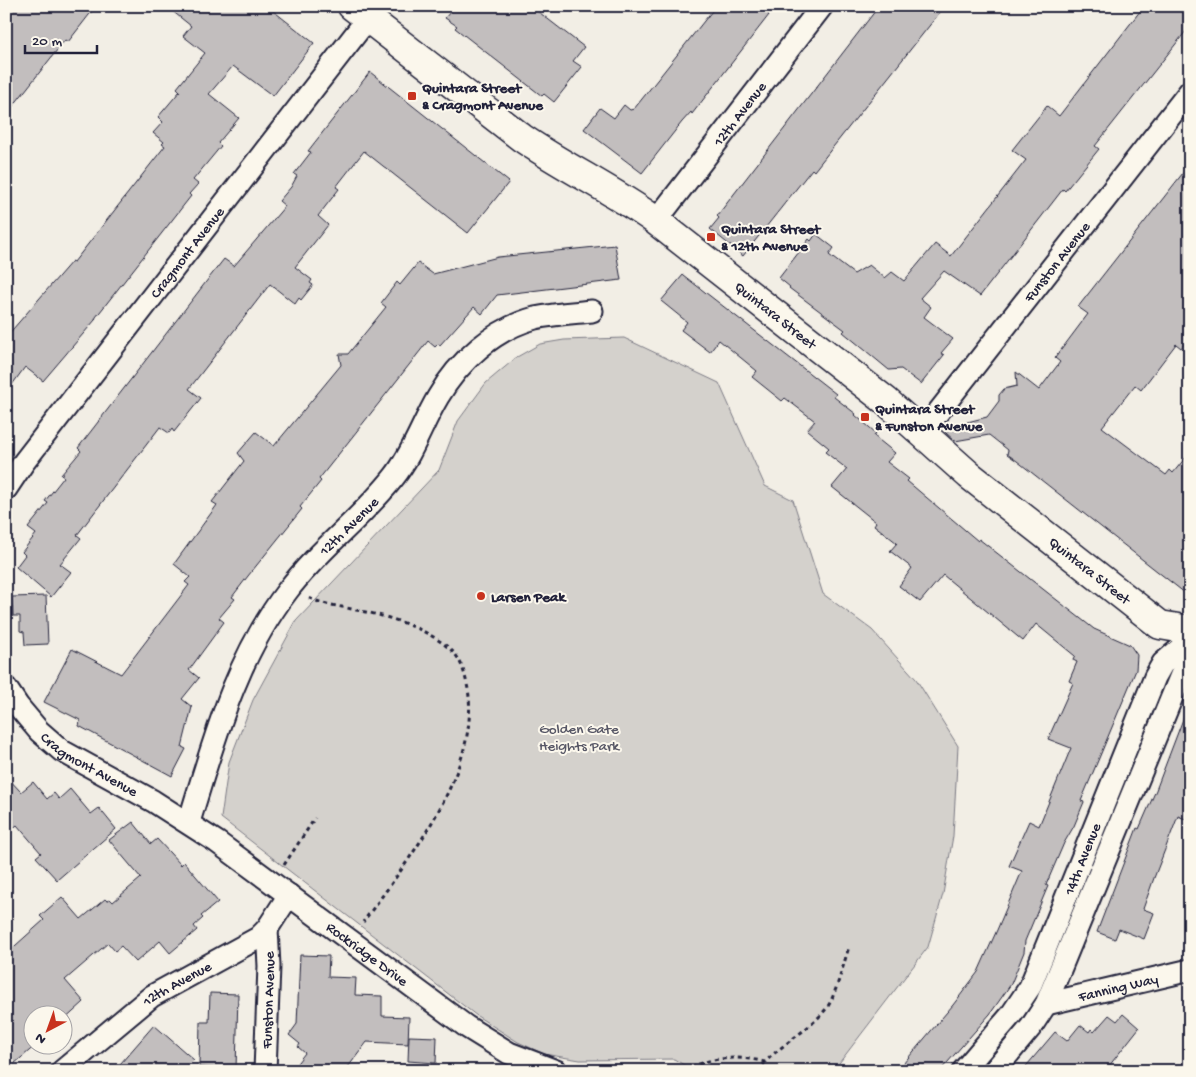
<svg xmlns="http://www.w3.org/2000/svg" width="1196" height="1077" font-family="'Gochi Hand',sans-serif">
  <style>
    .green { fill: #d4d1cc; stroke: #7b7a84 }
    .building { fill: #c2bebe; stroke: #22223b }
    .lines { fill: none; stroke-linecap: round; stroke-linejoin: round }
    .street-casing { stroke: #22223b; stroke-width: 25 }
    .secondary-casing { stroke: #22223b; stroke-width: 31 }
    .path { stroke: #22223b; stroke-width: 3; stroke-dasharray: 4 4; stroke-linecap: butt }
    .street { stroke: #fbf7ec; stroke-width: 21 }
    .secondary { stroke: #fbf7ec; stroke-width: 28 }
    .poi-dot { fill: #c8321e; stroke: #fbf7ec; stroke-width: 2 }
    .labels { text-anchor: middle; stroke-width: 4; stroke-linejoin: round; paint-order: stroke }
    .poi-label { font-size: 15px; font-weight: bold; fill: #22223b; stroke: #fbf7ec; text-anchor: start }
    .street-label { font-size: 15px; fill: #22223b; stroke: #fbf7ec }
    .park-label { font-size: 15px; fill: #575766; stroke: #fbf7ec }
  </style>
  <rect width="100%" height="100%" fill="#f2eee5"/>
  <filter id="ink" filterUnits="userSpaceOnUse"><feTurbulence type="fractalNoise" baseFrequency=".02" numOctaves="2"/><feDisplacementMap in="SourceGraphic" scale="10" xChannelSelector="R" yChannelSelector="G"/><feConvolveMatrix kernelMatrix="1 2 1 2 8 2 1 2 1" color-interpolation-filters="sRGB"/></filter>
  <g filter="url(#ink)">
    <path class="green" d="M624,338L719,383L765,486L793,500L823,594L872,630L916,679L958,746L953,836L943,894L928,947L833,1071H694L674,1059L580,1060L544,1054L518,1042L477,1016L221,818L229,762L253,700L296,621L439,470L458,421L486,383L517,357L540,344L564,340Z"/>
    <g class="building">
      <path d="M6,6H96L68,42L65,40L6,115Z"/>
      <path d="M166,6H267L314,43L273,96L233,66L209,94L239,118L218,143L221,146L193,180L198,184L189,194L191,196L96,317L95,320L43,381L25,367L6,393V337L72,261L74,262L165,146L162,144L164,142L153,133L163,122L158,117L180,91L177,88L205,53L183,36L191,26Z"/>
      <path d="M455,6H531L584,47L573,61L582,67L554,102L544,94L542,96L455,28L457,26L445,18Z"/>
      <path d="M716,6H759L769,15L692,114L691,112L682,122L642,173L584,129L600,108L614,118L624,105L630,110L634,109Z"/>
      <path d="M879,6H945L814,171L812,169L743,256L710,229L719,218L717,216Z"/>
      <path d="M1144,6H1190V26L1095,146L1099,149L1065,191L1063,189L980,296L944,271L920,298L931,307L924,317L953,339L941,353L944,355L921,384L901,369L889,370L843,332L845,330L789,288L790,287L779,278L809,239L811,241L816,234L834,248L829,255L854,274L869,265L885,278L892,272L904,281L935,244L951,256L1026,160L1012,150L1047,106L1059,116Z"/>
      <path d="M370,72L509,182L468,233L364,151L336,187L339,189L318,216L328,225L295,267L312,280L310,283L313,285L301,300L299,298L295,304L270,284L189,389L201,398L174,432L172,429L169,433L160,427L77,535L81,538L60,564L71,572L51,597L16,567L25,555L22,552L36,534L28,528L48,503L45,501L64,477L61,475L81,451L78,448L209,278L224,259L234,266L285,206L279,201L291,187L297,176L294,174L311,152L308,151Z"/>
      <path d="M1190,164V337L1181,348L1176,344L1141,390L1135,385L1102,427L1166,475L1170,470L1173,473L1190,452V597L1017,461L1007,454L1008,450L989,435L955,441L946,433L944,428L987,417L999,401V395L1004,389L1017,386L1016,372L1039,390L1060,362L1055,358L1088,314L1078,307Z"/>
      <path d="M615,245L621,280L497,295L482,314L474,307L440,345L438,344L435,347L428,341L319,479L321,481L300,507L302,509L248,576L232,597L235,599L219,618L224,622L189,670L199,678L182,699L192,707L182,747L186,749L172,776L79,726L80,720L44,702L72,649L121,674L189,585L185,582L190,577L174,564L217,505L212,502L244,461L238,453L256,432L274,446L341,365L339,354H348L386,307L381,303L397,282L400,285L418,263L433,274L498,257Z"/>
      <path d="M683,275L836,394L834,397L856,414L855,415L876,433L874,436L895,453L887,462L909,479L907,481L978,541L979,539L1094,629L1130,645L1137,655L1136,670L1081,801L1084,802L1074,826L1064,843L1046,885L1048,886L1025,941L1024,952L1011,984L990,1014L940,1071H897L953,1005L978,972L997,930L1022,871L1009,866L1029,821L1039,826L1071,748L1048,739L1073,683L1069,681L1077,662L1073,660L1075,656L1036,624L1023,641L943,575L920,602L899,586L912,568L890,551L897,543L874,525L876,522L832,487L847,469L825,452L829,448L807,430L815,421L785,398L782,401L752,377L757,371L719,340L710,352L681,330L687,322L661,301Z"/>
      <path d="M46,596L48,644L25,645L24,632L20,631V616H13L12,597Z"/>
      <path d="M1188,706L1190,821L1178,816L1154,878L1143,909L1154,913L1144,939L1119,929L1115,939L1097,932L1137,828L1139,829L1156,790Z"/>
      <path d="M6,776L21,792L33,782L47,799L54,793L59,799L70,789L91,814L99,808L116,829L57,880L36,857L41,853L17,825L6,834Z"/>
      <path d="M133,822L151,844L157,839L181,865L184,862L218,902L201,916L203,918L194,926L197,930L170,953L160,941L136,962L121,946L115,951L108,943L65,980L84,1002L62,1022V1014H32V1044H37L6,1071V954L44,920L40,916L62,897L81,919L105,899L107,901L110,899L113,902L141,878L109,840Z"/>
      <path d="M300,955L329,956L328,977L356,978L355,995L382,996V1016L409,1017L408,1044L367,1042L345,1071H291L305,1053L298,1047L300,1044L289,1035L297,1024Z"/>
      <path d="M210,993L238,994L236,1069L199,1067L200,1022H209Z"/>
      <path d="M1123,1014L1139,1028L1105,1071H1022L1055,1032L1067,1041L1080,1025L1089,1032L1091,1029L1094,1032L1109,1015L1117,1021Z"/>
      <path d="M154,1025L194,1060L183,1071H114Z"/>
      <path d="M409,1036L437,1037L436,1063L408,1061Z"/>
    </g>
    <g class="lines">
      <g class="street-casing">
        <g id="street">
          <path id="s1" d="M656,221L822,6"/>
          <path id="s2" d="M922,433L1190,91"/>
          <path id="s3" d="M6,489L24,462L368,18"/>
          <path id="s4" d="M6,688L18,706L39,731L62,751L153,801L217,842L467,1027L509,1053L556,1071"/>
          <path id="s5" d="M189,822C214,741 235,659 288,590C319,549 362,518 394,477C413,453 422,424 438,397C459,361 494,329 535,318C554,314 573,313 592,311"/>
          <path id="s6" d="M1046,1004L1190,970"/>
          <path id="s7" d="M62,1071L152,996L258,938L267,929L289,895"/>
          <path id="s8" d="M265,1071L269,966L267,929"/>
          <path id="s9" d="M963,1071L1011,1015L1030,987L1155,677L1163,663L1190,640"/>
          <path d="M994,1071L1031,1027L1046,1004L1190,653"/>
        </g>
      </g>
      <g class="secondary-casing">
        <g id="secondary">
          <path id="s10" d="M352,6L522,138C566,168 613,190 656,221L886,401L969,475L1160,625L1190,630"/>
        </g>
      </g>
      <g class="path">
        <path d="M309,598C324,605 340,606 356,610C387,616 425,627 450,649C462,659 465,675 468,689C481,770 408,861 363,922"/>
        <path d="M284,865L315,818"/>
        <path d="M684,1071C708,1057 738,1055 765,1062"/>
        <path d="M758,1071C776,1046 807,1033 826,1009C835,998 844,962 849,947"/>
      </g>
      <use href="#street" class="street"/>
      <use href="#secondary" class="secondary"/>
    </g>
  </g>
  <g class="poi-dot">
    <rect x="407" y="91" width="10" height="10" rx="2.5"/>
    <rect x="706" y="232" width="10" height="10" rx="2.5"/>
    <rect x="860" y="412" width="10" height="10" rx="2.5"/>
    <circle cx="481" cy="596" r="5"/>
  </g>
  <g class="labels">
    <g class="poi-label">
      <text x="422" y="92">Quintara Street<tspan x="422" dy="17">&amp; Cragmont Avenue</tspan></text>
      <text x="721" y="233">Quintara Street<tspan x="721" dy="17">&amp; 12th Avenue</tspan></text>
      <text x="875" y="413">Quintara Street<tspan x="875" dy="17">&amp; Funston Avenue</tspan></text>
      <text x="491" y="601">Larsen Peak</text>
    </g>
    <g class="street-label">
      <text dy="5" stroke="none"><textPath href="#s1" startOffset="136">12th Avenue</textPath></text>
      <text dy="5" stroke="none"><textPath href="#s3" startOffset="298">Cragmont Avenue</textPath></text>
      <text dy="5" stroke="none"><textPath href="#s2" startOffset="218">Funston Avenue</textPath></text>
      <text dy="5" stroke="none"><textPath href="#s10" startOffset="525">Quintara Street</textPath></text>
      <text dy="5" stroke="none"><textPath href="#s5" startOffset="342">12th Avenue</textPath></text>
      <text dy="5" stroke="none"><textPath href="#s10" startOffset="930">Quintara Street</textPath></text>
      <text dy="5" stroke="none"><textPath href="#s4" startOffset="115">Cragmont Avenue</textPath></text>
      <text dy="5" stroke="none"><textPath href="#s9" startOffset="246">14th Avenue</textPath></text>
      <text dy="5" stroke="none"><textPath href="#s4" startOffset="452">Rockridge Drive</textPath></text>
      <text dy="5" stroke="none"><textPath href="#s7" startOffset="145">12th Avenue</textPath></text>
      <text dy="5" stroke="none"><textPath href="#s6" startOffset="74">Fanning Way</textPath></text>
      <text dy="5" stroke="none"><textPath href="#s8" startOffset="71">Funston Avenue</textPath></text>
    </g>
    <g class="park-label">
      <text x="579" y="733">Golden Gate<tspan x="579" dy="17">Heights Park</tspan></text>
    </g>
  </g>
  <rect width="1196" height="1077" fill="none" stroke="#fbf7ec" stroke-width="25"/>
  <rect x="12" y="12" width="1171" height="1052" fill="none" stroke="#22223b" stroke-width="2" filter="url(#ink)"/>
  <g transform="translate(48 1030) rotate(221)"><circle r="24" fill="#fbf7ec" stroke="#a4a2a5"/>
  <path d="M0-4L9 19L0 12L-9 19Z" fill="#c8321e"/>
  <text y="-8" font-size="14" font-weight="bold" text-anchor="middle" fill="#22223b">N</text>
  </g>
  <path d="M25 45v8h72v-8" fill="none" stroke="#22223b" stroke-width="2.5"/>
  <text x="32" y="45" font-size="15" fill="#22223b" stroke="#fbf7ec" stroke-width="4" paint-order="stroke">20 m</text>
</svg>
